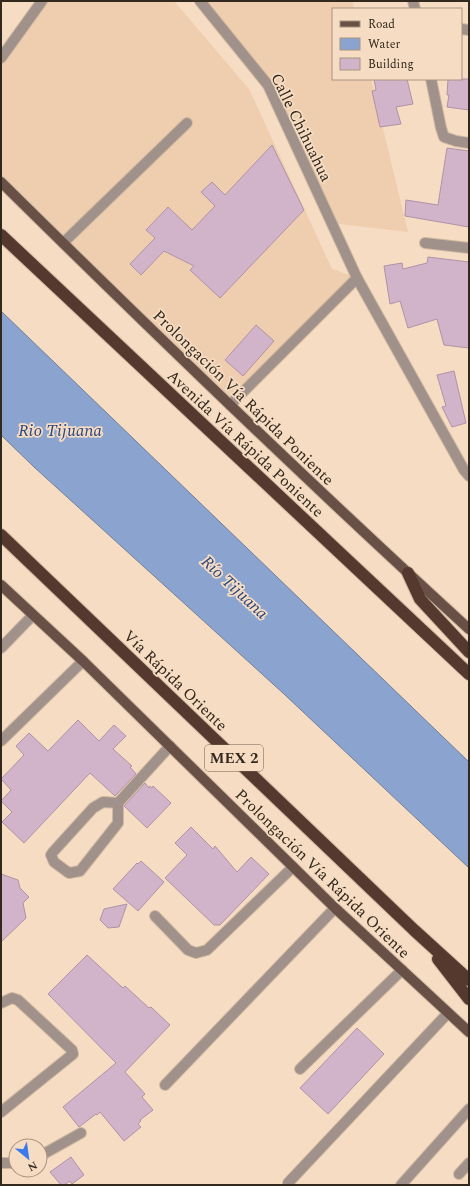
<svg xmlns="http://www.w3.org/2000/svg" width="470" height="1186" font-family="Spectral,serif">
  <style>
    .built { fill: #eeceaf }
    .water { fill: #8ba4cf; stroke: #707f9a }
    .building { fill: #d1b4c9; stroke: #af92a7 }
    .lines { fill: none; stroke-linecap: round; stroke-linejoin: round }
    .minor-casing { stroke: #cfb8a1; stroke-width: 12 }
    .major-casing { stroke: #cfb8a1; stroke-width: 12 }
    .highway-casing { stroke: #cfb8a1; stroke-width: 14 }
    .minor { stroke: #a0918b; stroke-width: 10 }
    .major { stroke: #695046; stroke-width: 10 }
    .highway { stroke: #55392e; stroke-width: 12 }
    .labels { text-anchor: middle; stroke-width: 3.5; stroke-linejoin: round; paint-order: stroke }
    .shield { fill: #f6dcc2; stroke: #6d5e4f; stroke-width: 1 }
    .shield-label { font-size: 15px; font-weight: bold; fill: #32281e }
    .street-label { font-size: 16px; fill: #32281e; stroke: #f6dcc2 }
    .water-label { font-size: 17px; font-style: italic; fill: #2a477e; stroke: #f6dcc2 }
  </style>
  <rect width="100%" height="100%" fill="#f6dcc2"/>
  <g class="built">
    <path d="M42,1H174L249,89L332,269L357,278L230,405L1,182V58Z"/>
    <path d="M200,1H353L354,9H333V79H371L408,232L331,223L268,85Z"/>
  </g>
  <path class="water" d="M1,311L469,762V868L284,694L34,467L1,435Z"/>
  <g class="building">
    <path d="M374,79H407L413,104L396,107L401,124L380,127L372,91L376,90Z"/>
    <path d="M448,79H469V110L447,107L449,95H447Z"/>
    <path d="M272,145L304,210L220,298L190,270L194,266L164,251L141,275L130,264L155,238L146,230L168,207L192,230L215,206L201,192L212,182L225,195Z"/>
    <path d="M447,148L469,151V227L405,216L406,200L438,205Z"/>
    <path d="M428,257L469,262V348L444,345L437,319L408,328L400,301L390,304L384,266L402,263L403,269L427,263Z"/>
    <path d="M256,325L274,341L243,376L225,360Z"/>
    <path d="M454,371L466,423L452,427L442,407L446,406L437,375Z"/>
    <path d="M78,720L99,741L114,725L126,736L113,749L132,766L130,767L136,774L115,796L90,773L24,843L2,822L12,812L1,801L11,790L1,779L24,755L16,746L29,733L48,751Z"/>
    <path d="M145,783L149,788L150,786L152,788L153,786L171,803L147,828L124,806Z"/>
    <path d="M191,827L213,849L215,846L237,872L251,857L269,874L220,925H214L165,878L187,855L175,843Z"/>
    <path d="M141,861L164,882L138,911L113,889L137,863L138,864Z"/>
    <path d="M1,874L18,880L20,888L29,897L23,903L26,918L1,942Z"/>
    <path d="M127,904L119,927L108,928L100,920L104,909Z"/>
    <path d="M87,955L123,988L125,986L149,1008L151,1007L170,1025L125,1072L145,1094L142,1097L153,1110L140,1120L141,1121L138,1124L141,1127L124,1141L100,1112L97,1115L96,1114L79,1127L63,1107L116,1063L48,994Z"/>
    <path d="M357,1028L384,1054L328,1114L300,1088Z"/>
    <path d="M71,1157L84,1175L72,1184L70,1181L64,1185H61L50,1172Z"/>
  </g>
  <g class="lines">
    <g class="minor-casing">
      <g id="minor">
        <path d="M200,1L268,85L357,278L464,470L469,476"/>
        <path d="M413,1L415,9"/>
        <path d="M461,29L469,30"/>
        <path d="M1,58L42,1"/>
        <path d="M431,79L441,128L444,137L456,141L469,143"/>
        <path d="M63,243L187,123"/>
        <path d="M425,243L469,248"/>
        <path d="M230,405L357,278"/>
        <path d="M1,648L33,615"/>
        <path d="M1,741L83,661"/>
        <path d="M118,803L103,802L93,808L53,852L51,855L54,862L69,873L80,871L118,823V803L170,746"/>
        <path d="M155,916L188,950L196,953L207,950L293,867"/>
        <path d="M1,1003L12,998L18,1000L72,1050L73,1054L1,1112"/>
        <path d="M300,1069L402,970"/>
        <path d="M165,1085L335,908"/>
        <path d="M40,1156L81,1133"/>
        <path d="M1,1163H16"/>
        <path d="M459,1174L469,1163"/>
        <path d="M288,1183L448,1013"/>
        <path d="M401,1185L469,1109"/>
      </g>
    </g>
    <g class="major-casing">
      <g id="major">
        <path d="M1,182C155,334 310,484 469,629"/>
        <path d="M1,585L83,661L335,908L469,1032"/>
      </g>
    </g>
    <g class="highway-casing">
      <g id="highway">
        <path d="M1,235L469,674"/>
        <path d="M1,535L414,930L469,980"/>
        <path d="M408,573L420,599L469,652"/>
        <path d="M438,959L469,999"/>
      </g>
    </g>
    <use href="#minor" class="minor"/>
    <use href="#major" class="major"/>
    <use href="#highway" class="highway"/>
  </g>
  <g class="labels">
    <rect class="shield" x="205" y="745" width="58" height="26" rx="3"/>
    <g class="shield-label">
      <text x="234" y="763">MEX 2</text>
    </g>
    <g class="street-label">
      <text transform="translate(302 127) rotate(64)" y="6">Calle Chihuahua</text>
      <text transform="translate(244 397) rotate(44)" y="6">Prolongación Vía Rápida Poniente</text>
      <text transform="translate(246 443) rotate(43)" y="6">Avenida Vía Rápida Poniente</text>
      <text transform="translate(176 680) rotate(44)" y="6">Vía Rápida Oriente</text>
      <text transform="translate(323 873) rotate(44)" y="6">Prolongación Vía Rápida Oriente</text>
    </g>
    <g class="water-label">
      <text x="60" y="436">Rio Tijuana</text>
      <text transform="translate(235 587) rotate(43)" y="6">Río Tijuana</text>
    </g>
  </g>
  <rect width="470" height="1186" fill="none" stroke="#32281e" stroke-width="4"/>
  <rect x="332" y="8" width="130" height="72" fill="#f6dcc2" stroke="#a89480"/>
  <rect x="340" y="21" width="20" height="6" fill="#695046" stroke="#a89480"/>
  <text x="368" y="28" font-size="12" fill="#32281e">Road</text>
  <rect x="340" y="38" width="20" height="12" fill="#8ba4cf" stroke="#a89480"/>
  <text x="368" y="48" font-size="12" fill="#32281e">Water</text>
  <rect x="340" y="58" width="20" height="12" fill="#d1b4c9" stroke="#a89480"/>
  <text x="368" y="68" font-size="12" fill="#32281e">Building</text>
  <g transform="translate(28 1158) rotate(151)"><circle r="19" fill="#f6dcc2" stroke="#a89480"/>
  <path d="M0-3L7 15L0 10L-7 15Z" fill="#3d7ae9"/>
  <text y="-6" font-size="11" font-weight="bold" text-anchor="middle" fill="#32281e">N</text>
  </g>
</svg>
